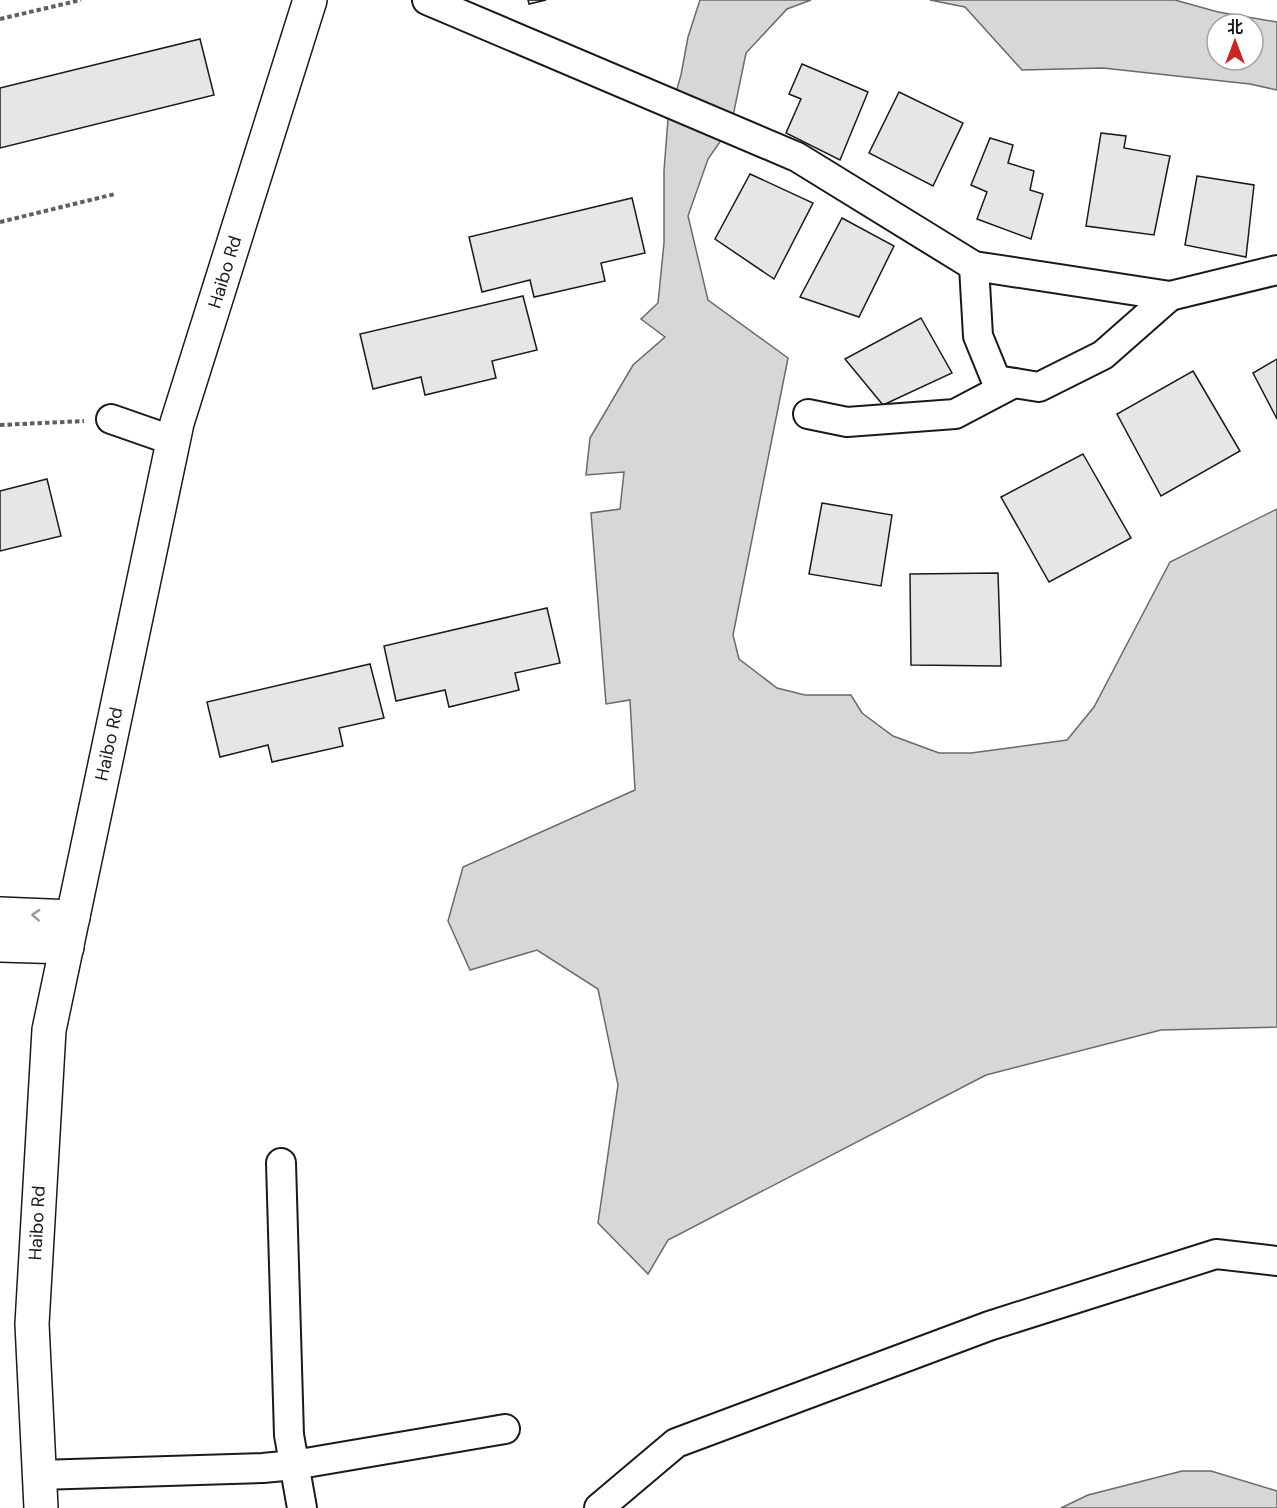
<svg xmlns="http://www.w3.org/2000/svg" width="1277" height="1508" font-family="'DM Sans','Noto Sans SC',sans-serif">
  <style>
    .water { fill: #d7d7d7; stroke: #6a6a6a; stroke-width: 1.5; fill-rule: evenodd }
    .building { fill: #e6e6e6; stroke: #1a1a1a; stroke-width: 1.5 }
    .lines { fill: none; stroke-linecap: round; stroke-linejoin: round }
    .minor-casing { stroke: #1a1a1a; stroke-width: 32 }
    .tertiary-casing { stroke: #1a1a1a; stroke-width: 36 }
    .path { stroke: #5f5f5f; stroke-width: 4; stroke-dasharray: 4.5 3; stroke-linecap: butt }
    .minor { stroke: #fff; stroke-width: 28 }
    .tertiary { stroke: #fff; stroke-width: 33 }
    .oneway { stroke: #989898 }
    .labels { text-anchor: middle; stroke-width: 4.5; stroke-linejoin: round; paint-order: stroke }
    .street-label { font-size: 18px; fill: #1a1a1a; stroke: #fff }
  </style>
  <rect width="100%" height="100%" fill="#fff"/>
  <g class="water">
    <path d="M700,0H811L787,9L746,53L731,126L708,159L688,216L708,300L788,358L733,635L739,659L777,688L805,695H851L862,713L893,736L939,753H971L1067,740L1094,707L1170,562L1277,509V1027L1161,1030L986,1075L668,1240L648,1274L598,1223L618,1085L598,989L537,950L470,970L448,921L463,867L635,790L630,700L606,704L591,513L620,509L624,472L586,475L590,438L633,365L665,337L641,319L658,303L664,243V171L668,119L681,75L688,37Z"/>
    <path d="M930,0H1175L1218,12L1277,22V90L1250,84L1103,68L1022,70L965,7ZM1217,24H1253V60H1217Z"/>
    <path d="M1182,1471H1211L1277,1491V1508H1061L1088,1495Z"/>
  </g>
  <g class="building">
    <path d="M528,0H546L529,4Z"/>
    <path d="M200,39L214,95L0,148V88Z"/>
    <path d="M802,64L868,92L840,160L786,133L801,99L789,94Z"/>
    <path d="M899,92L963,123L933,186L869,153Z"/>
    <path d="M1101,133L1126,136L1124,148L1170,156L1154,235L1086,226Z"/>
    <path d="M990,138L1013,145L1008,163L1034,171L1030,190L1043,194L1031,239L977,219L987,192L971,185Z"/>
    <path d="M750,174L813,203L774,279L715,239Z"/>
    <path d="M1197,176L1254,185L1246,257L1185,245Z"/>
    <path d="M632,198L645,253L601,263L605,281L534,297L530,280L482,292L469,237Z"/>
    <path d="M842,218L894,246L859,317L800,297Z"/>
    <path d="M523,296L537,350L492,361L496,378L425,395L421,377L373,389L360,334Z"/>
    <path d="M921,318L952,373L883,405L845,359Z"/>
    <path d="M1277,359V419L1253,373Z"/>
    <path d="M1193,371L1240,451L1161,496L1117,414Z"/>
    <path d="M1083,454L1131,538L1049,582L1001,497Z"/>
    <path d="M47,479L61,536L0,551V491Z"/>
    <path d="M822,503L892,515L881,586L809,574Z"/>
    <path d="M998,573L1001,666L911,665L910,574Z"/>
    <path d="M547,608L560,663L515,673L519,690L449,707L445,690L396,701L384,646Z"/>
    <path d="M370,664L384,718L339,728L343,746L272,762L268,745L220,757L207,702Z"/>
  </g>
  <g class="lines">
    <g class="minor-casing">
      <g id="minor">
        <path d="M427,0L797,157L974,266L1170,296L1277,270"/>
        <path d="M974,266L978,336L996,380L1039,387L1103,355L1170,296"/>
        <path d="M808,414L847,422L955,414L1014,383"/>
        <path d="M111,419L174,441"/>
        <path d="M281,1163L289,1435L302,1508"/>
        <path d="M39,1475L263,1468L294,1465L505,1429"/>
        <path d="M599,1508L676,1443L989,1326L1216,1254L1277,1261"/>
      </g>
    </g>
    <g class="tertiary-casing">
      <g id="tertiary">
        <path d="M0,914L73,917"/>
        <path d="M0,945L67,947"/>
        <path d="M41,1508L32,1324L49,1030L177,423L310,0"/>
      </g>
    </g>
    <g class="path">
      <path d="M0,19L81,0"/>
      <path d="M0,222L115,194"/>
      <path d="M0,425L84,421"/>
    </g>
    <use href="#minor" class="minor"/>
    <use href="#tertiary" class="tertiary"/>
  </g>
  <defs><path id="oneway-chevron" d="M-2-3.5L2.5 0L-2 3.5" fill="none" stroke-width="1.6" stroke-linecap="round" stroke-linejoin="round" transform="scale(1.5)"/></defs>
  <use class="oneway" href="#oneway-chevron" transform="translate(36 915) rotate(-177)"/>
  <g class="labels">
    <g class="street-label">
      <text transform="translate(225 272) rotate(-73)" y="6">Haibo Rd</text>
      <text transform="translate(109 744) rotate(-78)" y="6">Haibo Rd</text>
      <text transform="translate(37 1223) rotate(-87)" y="6">Haibo Rd</text>
    </g>
  </g>
  <g transform="translate(1235 42)"><circle r="28" fill="#ffffff" stroke="#a3a3a3" stroke-width="1.5"/>
  <path d="M0-4.5L10 22L0 15L-10 22Z" fill="#c62828"/>
  <text y="-9" font-size="16" font-weight="bold" text-anchor="middle" fill="#1a1a1a">北</text>
  </g>
</svg>
